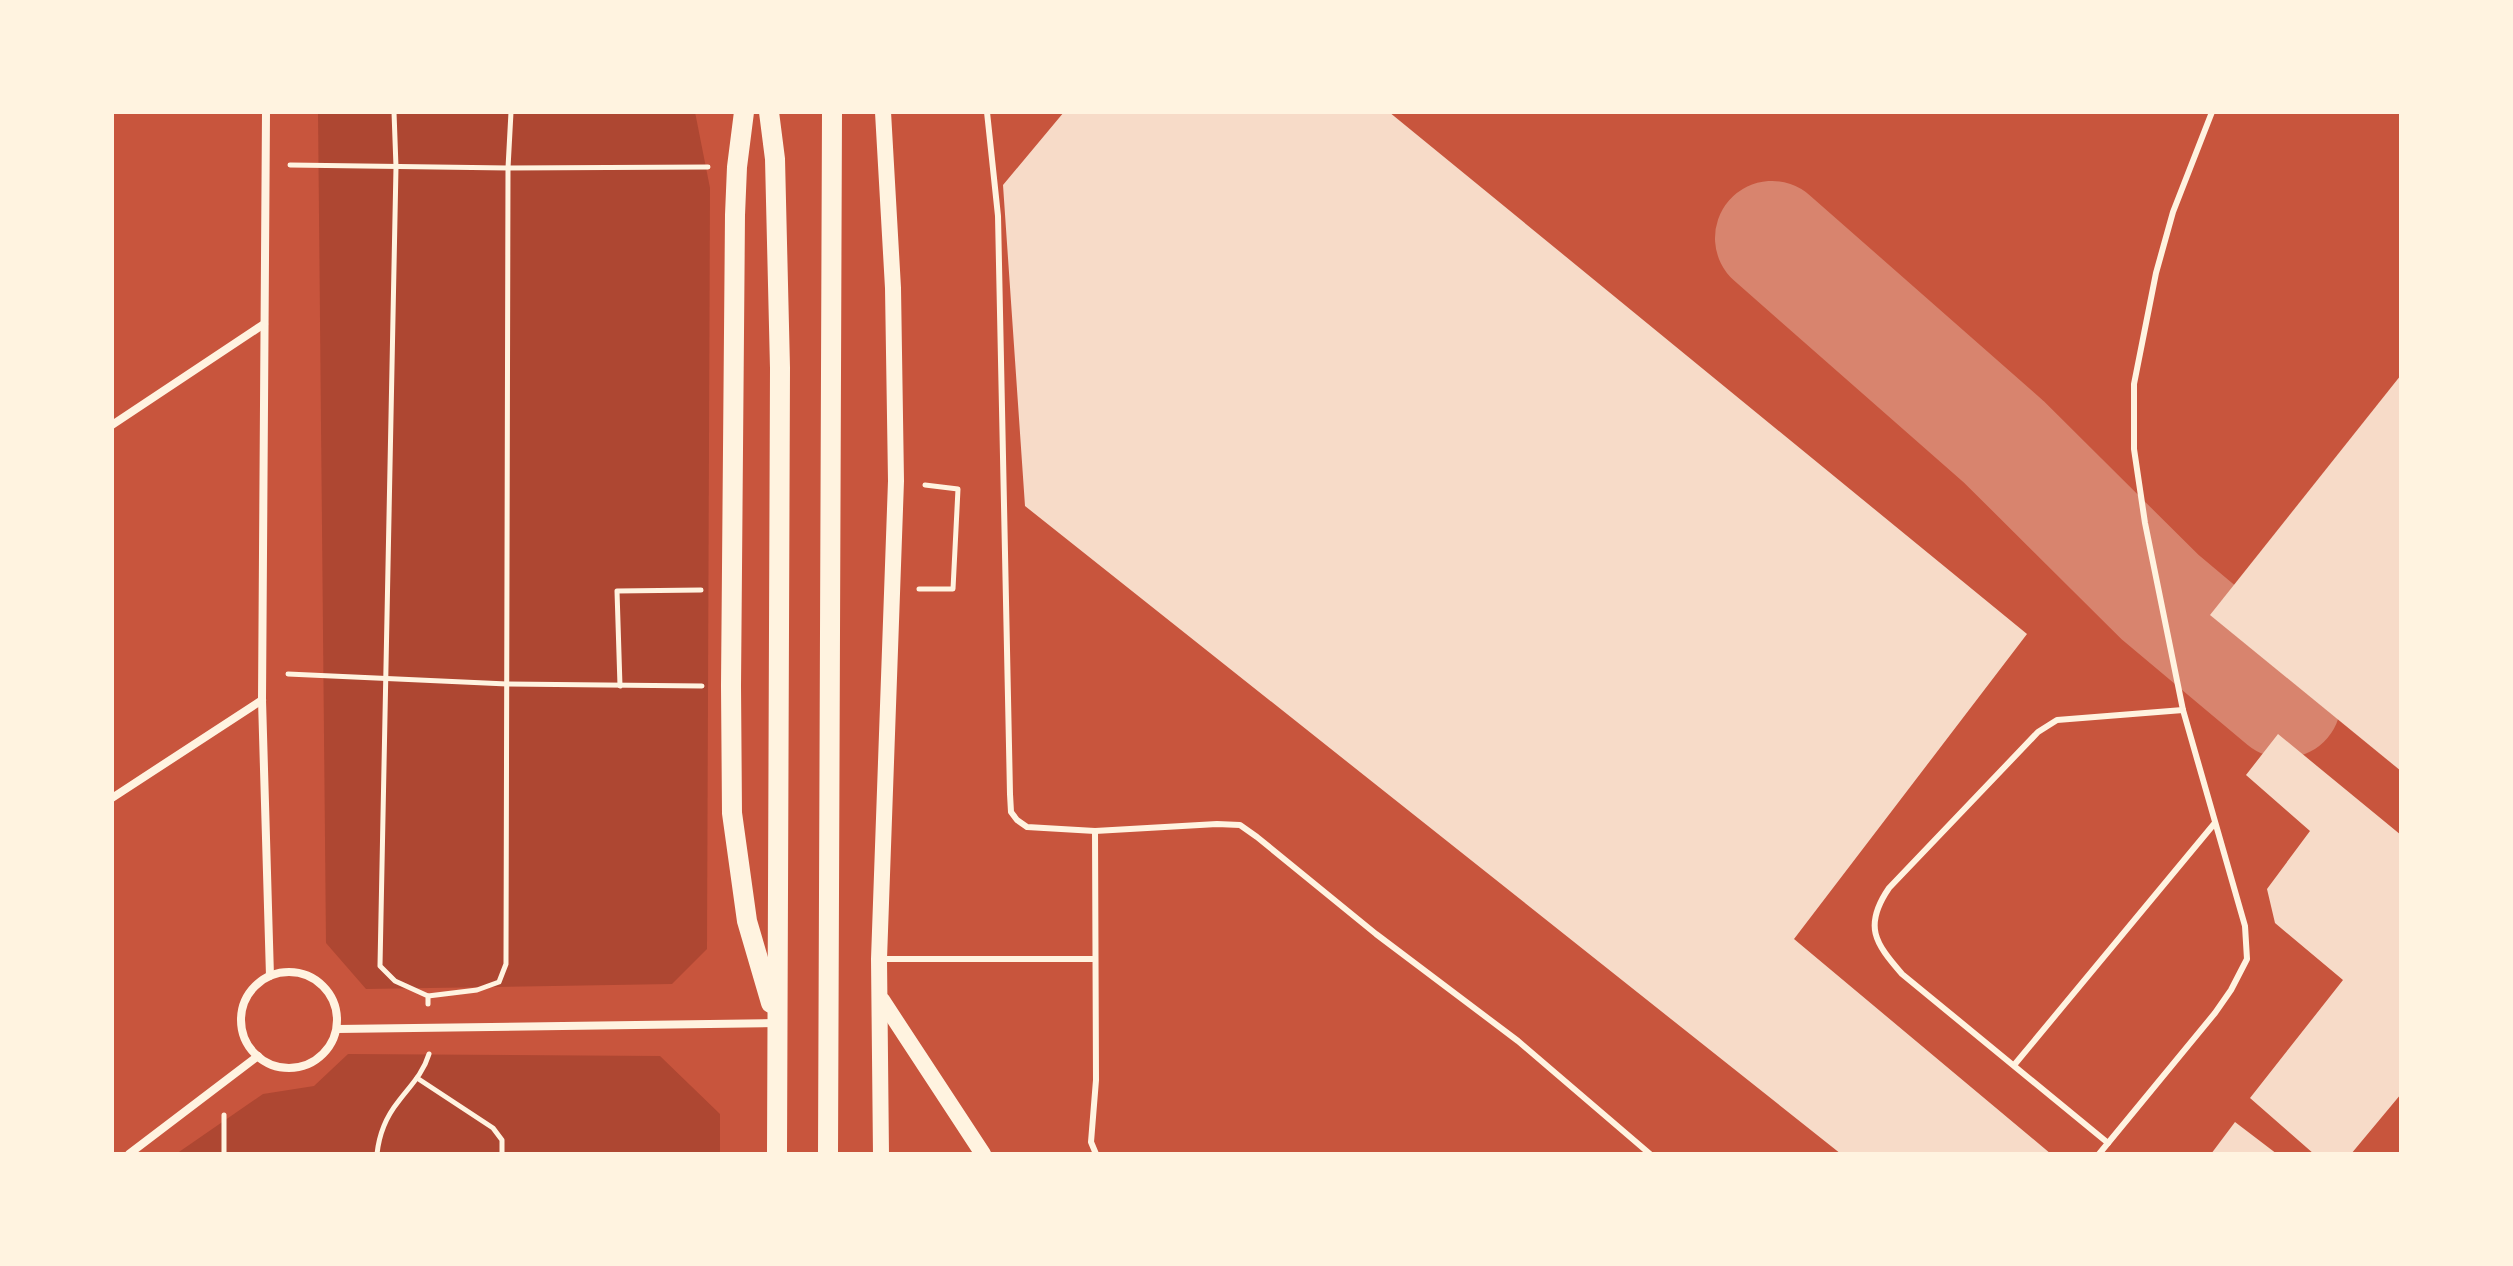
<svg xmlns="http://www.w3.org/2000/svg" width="2513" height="1266" font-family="Commissioner,sans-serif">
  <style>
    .green { fill: #ae4732 }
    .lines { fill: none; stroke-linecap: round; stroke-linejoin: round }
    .taxiway { stroke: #d8846e; stroke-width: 114 }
    .building { fill: #f7dbc8 }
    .path { stroke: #fff3e0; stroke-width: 5 }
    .service { stroke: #fff3e0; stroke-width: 6 }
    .minor { stroke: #fff3e0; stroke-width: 8 }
    .secondary { stroke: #fff3e0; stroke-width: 16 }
    .primary { stroke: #fff3e0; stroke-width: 20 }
  </style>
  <rect width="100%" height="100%" fill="#c8553d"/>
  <g class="green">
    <path d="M318,112H695L710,188L707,949L672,984L366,989L326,943Z"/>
    <path d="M348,1054L660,1056L720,1114V1154H176L263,1094L314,1086Z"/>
  </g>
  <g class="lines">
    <path class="taxiway" d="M1772,238L2004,442L2160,597L2284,701"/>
  </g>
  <g class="building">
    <path d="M1064,112H1389L2027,634L1794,939L2051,1154H1841L1025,506L1003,185Z"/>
    <path d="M2401,375V771L2210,615Z"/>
    <path d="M2278,734L2401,835V1094L2351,1154H2314L2250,1098L2343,980L2275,923L2267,889L2310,831L2246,775Z"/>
    <path d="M2235,1122L2277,1154H2211Z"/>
  </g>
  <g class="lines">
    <g class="path">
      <path d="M394,112L396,167L380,966L395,981L428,996V1004"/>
      <path d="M290,165L508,168L708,167"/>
      <path d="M919,589H953L958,489L925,485"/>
      <path d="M288,674L507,684L702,686"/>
      <path d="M620,686L617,591L701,590"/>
      <path d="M428,996L477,990L499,982L506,964L508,168L511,112"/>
      <path d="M417,1078L493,1128L502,1140V1154"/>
      <path d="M224,1115V1154"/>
      <path d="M377,1154C379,1135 386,1117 398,1102C410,1086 423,1074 429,1054"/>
    </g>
    <g class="service">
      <path d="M987,112L998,216L1010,794L1011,812L1017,820L1027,827L1095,831L1217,824L1240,825L1257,837L1376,934L1518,1041L1650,1154"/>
      <path d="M1095,831L1096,1080L1091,1142L1096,1154"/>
      <path d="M879,959H1094"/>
      <path d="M2015,1064L2214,824"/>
      <path d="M2108,1143L1902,974C1875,943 1863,926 1889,888L2038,732L2057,720L2183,710"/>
      <path d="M2099,1154L2215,1013L2231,990L2247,959L2245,926L2183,710L2145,523L2134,449V384L2156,273L2173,212L2212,112"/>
    </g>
    <g class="minor">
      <path d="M266,112L262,700L270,976"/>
      <path d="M112,425L264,324"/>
      <path d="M112,798L262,700"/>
      <circle cx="289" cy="1020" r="48"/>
      <path d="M337,1029L776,1023"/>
      <path d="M129,1154L258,1056"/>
    </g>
    <g class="secondary">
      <path d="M882,1000L983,1154"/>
      <path d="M881,1154L879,959L896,481L893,288L883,112"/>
    </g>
    <g class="primary">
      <path d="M744,112L737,167L735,215L731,686L732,813L747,921L771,1003"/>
      <path d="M769,112L775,159L780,368L777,1154"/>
      <path d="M828,1154L832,112"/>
    </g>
  </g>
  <rect width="2513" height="1266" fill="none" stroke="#fff3e0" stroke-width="228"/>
</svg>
